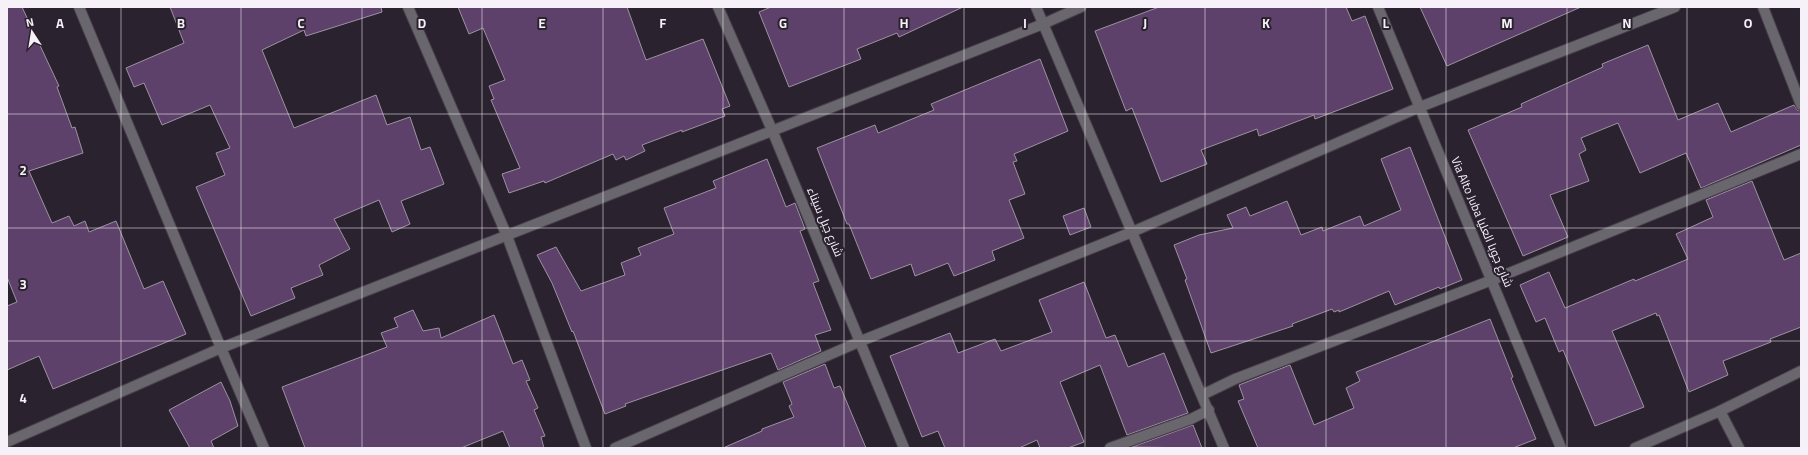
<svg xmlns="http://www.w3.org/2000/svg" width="1808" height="455" font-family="Georgia,Cairo,serif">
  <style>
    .building { fill: #5e416b; stroke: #9c92a1 }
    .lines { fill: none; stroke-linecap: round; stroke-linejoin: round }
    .minor-casing { stroke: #473f4a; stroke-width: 12 }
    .minor { stroke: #6a666d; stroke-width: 10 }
    .grid { fill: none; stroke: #f6f0f8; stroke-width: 1; stroke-opacity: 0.55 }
    .labels { text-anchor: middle; stroke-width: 4; stroke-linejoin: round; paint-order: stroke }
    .street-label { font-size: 12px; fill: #f6f0f8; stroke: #2a222e }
    .grid-label { font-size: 13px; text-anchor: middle; font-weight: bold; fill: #f6f0f8; stroke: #2a222e; stroke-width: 4; stroke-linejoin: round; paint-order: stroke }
  </style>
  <rect width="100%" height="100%" fill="#2a222e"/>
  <g class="building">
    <path d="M7,7H22L59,86L57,87L72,128L75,127L83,153L29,171L52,223L69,216L74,226L85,221L89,232L116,221L144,289L163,281L186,334L53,389L39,356L7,370V306L17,302L7,277Z"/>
    <path d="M170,7H381L382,12L306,36L304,30L262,50L294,128L376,95L387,125L410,117L421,150L430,147L444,184L401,201L410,224L392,232L379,200L334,219L350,249L319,265L323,275L291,288L295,298L251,316L196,187L225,175L216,153L230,148L210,105L162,125L144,83L134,87L126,68L184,43Z"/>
    <path d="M458,7H627L646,60L703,39L730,106L722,109L725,116L682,132V130L642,145L645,151L626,160L624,156L616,160L613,154L545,183L544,181L509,193L502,174L520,168L491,100L494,99L489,86L505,80L483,28L469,34Z"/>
    <path d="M771,7H963L899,37L897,33L857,49L861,59L789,87L759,12Z"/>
    <path d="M1159,7H1346L1352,21L1365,16L1393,89L1315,119L1314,115L1259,136L1257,129L1201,150L1207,164L1161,182L1132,108L1126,111L1095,31Z"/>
    <path d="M1420,7H1581L1447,66Z"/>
    <path d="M1648,45L1678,120L1718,103L1731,132L1794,105L1797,110L1801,111V145L1701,188L1686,153L1640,173L1618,123L1581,138L1586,150L1579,154L1589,181L1550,195L1568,237L1523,256L1468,130L1522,107L1521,104L1603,67L1602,64Z"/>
    <path d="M1040,59L1068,131L1014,154L1017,161L1013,162L1025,194L1009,200L1024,238L992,251L995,260L954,276L948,263L915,276L911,264L871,279L849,224H847L817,148L875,125L878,133L934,110L931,104Z"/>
    <path d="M1410,147L1462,280L1440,289L1439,287L1395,305L1389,291L1339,312V310L1334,312L1332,309L1292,324L1293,326L1211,353L1185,280L1187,279L1174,245L1199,235L1233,228L1227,215L1246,207L1250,216L1287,201L1301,235L1322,227L1323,231L1360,216L1364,226L1401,210L1381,159Z"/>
    <path d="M767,159L786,207L795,203L805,229L800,231L819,281L813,283L831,330L815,335L821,351L778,370L771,353L625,404L626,406L605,414L573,331L572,332L552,283L537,255L556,247L581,291L625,275L621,263L641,255L638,248L674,234L664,208L716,188L713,181Z"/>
    <path d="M1752,181L1784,260L1801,253V327L1770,339L1771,342L1723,361L1728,375L1689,392L1659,315L1657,316L1656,313L1612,331L1644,407L1595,426L1563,350L1559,352L1545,318L1536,322L1520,285L1549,272L1565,308L1634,279L1635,281L1688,259L1676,234L1713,217L1706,200Z"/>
    <path d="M1084,208L1091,227L1070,235L1063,216Z"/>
    <path d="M1084,282L1106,338L1115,335L1128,367L1164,353L1188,413L1127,435L1100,365L1060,382L1084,442L1068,448H1040L1037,440L1019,448H945L938,431L922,437L890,356L950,333L958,353L995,339L1001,351L1052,332L1039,300Z"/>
    <path d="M413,310L423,331L439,328L441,338L494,315L513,364L522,360L530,380L526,381L538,408L534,410L545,436L541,437L544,448H510L503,431L461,448H305L282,387L387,347L381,333L398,327L394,318Z"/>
    <path d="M1490,319L1513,377L1511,378L1536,439L1513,448H1258L1238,401L1244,399L1239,385L1290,365L1314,425L1354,408L1346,388L1360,381L1356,372Z"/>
    <path d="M825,364L834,388L840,386L866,448H723L762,431V429L794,417L789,406L792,404L783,382Z"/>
    <path d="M221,382L230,401L238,426L211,441L214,448H190L169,410Z"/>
    <path d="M1193,425L1202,448L1132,447Z"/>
  </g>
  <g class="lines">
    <g class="minor-casing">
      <g id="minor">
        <path d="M79,7L221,348L264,448"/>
        <path d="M408,7L507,236L586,448"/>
        <path d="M718,7L772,130L904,448"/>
        <path d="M1036,7L1224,448"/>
        <path d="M1378,7L1561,448"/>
        <path d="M1763,7L1801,105"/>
        <path d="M1202,395L1235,379L1492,280L1801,154"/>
        <path d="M1720,411L1739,448"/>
        <path d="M7,442L221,348L1043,24L1081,7"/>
        <path d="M615,448L861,341L1132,232L1420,107L1675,7"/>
        <path d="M1110,448L1191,419L1209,410"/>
        <path d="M1635,448L1720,411L1801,371"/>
      </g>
    </g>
    <use href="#minor" class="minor"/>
  </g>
  <path class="grid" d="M121,7V448M241,7V448M362,7V448M482,7V448M603,7V448M723,7V448M844,7V448M964,7V448M1085,7V448M1205,7V448M1326,7V448M1446,7V448M1567,7V448M1687,7V448M7,114H1801M7,228H1801M7,341H1801"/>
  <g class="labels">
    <g class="street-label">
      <text transform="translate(825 222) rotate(67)" y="4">شارع جبل سيناء</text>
      <text transform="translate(1482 222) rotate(67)" y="4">Via Alto Juba شارع جوبا العليا</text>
    </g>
  </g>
  <g class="grid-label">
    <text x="60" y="28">A</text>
    <text x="181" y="28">B</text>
    <text x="301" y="28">C</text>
    <text x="422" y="28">D</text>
    <text x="542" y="28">E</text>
    <text x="663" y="28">F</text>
    <text x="783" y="28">G</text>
    <text x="904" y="28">H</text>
    <text x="1025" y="28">I</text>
    <text x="1145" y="28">J</text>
    <text x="1266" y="28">K</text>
    <text x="1386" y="28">L</text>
    <text x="1507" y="28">M</text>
    <text x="1627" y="28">N</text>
    <text x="1748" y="28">O</text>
    <text x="23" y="175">2</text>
    <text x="23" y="289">3</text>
    <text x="23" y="403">4</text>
  </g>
  <rect width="1808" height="455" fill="none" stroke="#f6f0f8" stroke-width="16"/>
  <g transform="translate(32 32) rotate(348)" stroke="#2a222e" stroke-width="3" paint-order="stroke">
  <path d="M0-3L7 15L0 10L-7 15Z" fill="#f6f0f8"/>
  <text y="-6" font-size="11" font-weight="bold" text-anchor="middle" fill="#f6f0f8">N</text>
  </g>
</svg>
